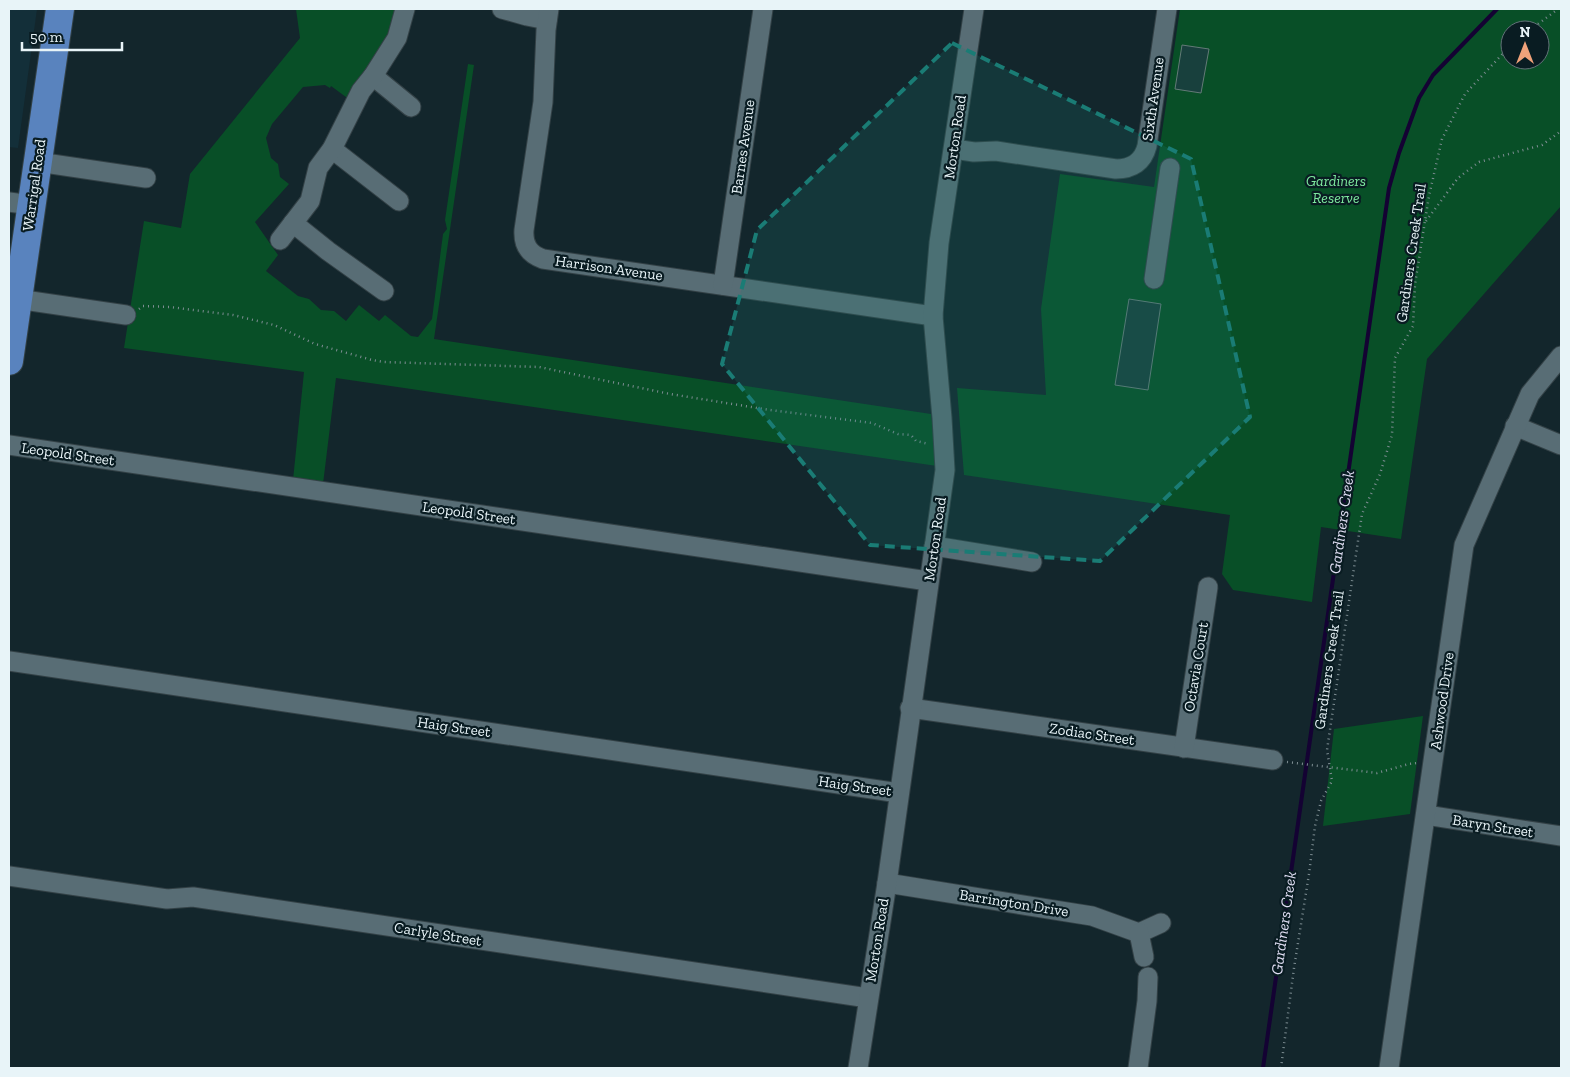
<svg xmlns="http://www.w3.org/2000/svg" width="1570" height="1077" font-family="'Zilla Slab',serif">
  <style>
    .built { fill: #132f39 }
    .green { fill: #084f27; fill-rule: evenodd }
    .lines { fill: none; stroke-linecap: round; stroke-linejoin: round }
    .stream { stroke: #140233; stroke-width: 4 }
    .building { fill: #18403d; stroke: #637a77 }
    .minor-casing { stroke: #334146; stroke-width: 21 }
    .highway-casing { stroke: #334146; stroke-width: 30 }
    .path { stroke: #7e8e93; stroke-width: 2.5; stroke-dasharray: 1 4; stroke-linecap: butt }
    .minor { stroke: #586d75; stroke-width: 19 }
    .highway { stroke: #5983be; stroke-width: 28 }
    .marked { fill: #1a7c75; fill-opacity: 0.2; stroke: #1a7c75; stroke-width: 4; stroke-dasharray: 10 6; stroke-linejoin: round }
    .labels { text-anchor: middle; stroke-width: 4.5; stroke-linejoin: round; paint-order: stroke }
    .street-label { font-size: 15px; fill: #e8f4f8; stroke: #091c22 }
    .park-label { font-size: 15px; font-style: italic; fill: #7ee99f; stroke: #091c22 }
    .water-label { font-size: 16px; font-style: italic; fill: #e0def3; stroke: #091c22 }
  </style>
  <rect width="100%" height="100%" fill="#13262c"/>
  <path class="built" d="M9,9H37L18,148L9,147Z"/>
  <g class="green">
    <path d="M296,9H399L394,30L350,100L331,86L330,88L325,85L303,87L272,124L266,138L271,158L278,164L280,177L289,184L255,222L278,255L266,271L298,296L309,299L321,310L334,311L346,321L359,305L379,321L385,315L411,336L418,337L432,319L443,234L447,229L445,220L468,64L474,65L434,339L931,414L937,466L336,378L323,484L293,480L304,372L124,348L144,221L181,228L190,174L300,38Z"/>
    <path d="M1180,9H1561V206L1427,359L1401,539L1321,527L1312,602L1233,590L1222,574L1230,515L964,475L957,388L1046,395L1041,309L1060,174L1154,187ZM1510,30H1540V60H1510Z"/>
    <path d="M1423,716L1410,814L1323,826L1334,729Z"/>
  </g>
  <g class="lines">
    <path class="stream" d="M1263,1068L1389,188L1399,153L1419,98L1433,75L1497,9"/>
  </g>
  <g class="building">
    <path d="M1182,45L1209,49L1201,93L1175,89Z"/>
    <path d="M1129,299L1161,304L1148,390L1115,385Z"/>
  </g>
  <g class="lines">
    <g class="minor-casing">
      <g id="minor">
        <path d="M502,9L527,16L547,20"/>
        <path d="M549,9L546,30L543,102L524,230C523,245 529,254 543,259L933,316"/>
        <path d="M373,76L411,107"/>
        <path d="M332,149L399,201"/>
        <path d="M954,149L974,152L996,151L1116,169C1132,169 1143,162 1147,146L1167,9"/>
        <path d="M38,162L146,178"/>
        <path d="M9,202L31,205"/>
        <path d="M293,223L328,251L384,291"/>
        <path d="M280,240L310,201L318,168L332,149L361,91L373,76L397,38L405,9"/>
        <path d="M1154,279L1170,168"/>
        <path d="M723,285L763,9"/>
        <path d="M17,299L126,315"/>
        <path d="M1515,426L1561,445"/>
        <path d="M9,445L928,581"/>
        <path d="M934,546L1032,562"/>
        <path d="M9,661L899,793"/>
        <path d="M910,708L1273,760"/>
        <path d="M1184,748L1208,587"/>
        <path d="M1426,815L1561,836"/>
        <path d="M9,876L167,899L193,897L868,998"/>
        <path d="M887,883L1092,916L1139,933L1161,923"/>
        <path d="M1139,933L1144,957"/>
        <path d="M858,1068L887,883L945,470L942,418L933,316L939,243L974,9"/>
        <path d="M1138,1068L1147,1001L1148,977"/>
        <path d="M1389,1068L1464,545L1530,394L1561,356"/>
      </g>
    </g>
    <g class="highway-casing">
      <path id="highway" d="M9,361L60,9"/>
    </g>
    <g class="path">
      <path d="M1530,30L1558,9"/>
      <path d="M1426,221L1458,178L1479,162L1542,145L1561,131"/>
      <path d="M139,309L143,306L170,307L233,315L274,325L315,344L372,360L384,362L539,367L670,394L770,410L872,423L898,434L911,435L916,441L929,444"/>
      <path d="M1287,762L1377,773L1409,764L1417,763"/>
      <path d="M1281,1068L1294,968L1309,874L1315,826L1321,801L1332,781L1327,750L1362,514L1380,474L1392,435L1395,358L1413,326L1415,284L1429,196L1442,139L1465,94L1510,46"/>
    </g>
    <use href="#minor" class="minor"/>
    <use href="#highway" class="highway"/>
  </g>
  <path class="marked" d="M952,43L1191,159L1250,417L1100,561L870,545L722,364L757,230Z"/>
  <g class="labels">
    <g class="street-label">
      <text transform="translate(1153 99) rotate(-82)" y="5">Sixth Avenue</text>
      <text transform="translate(955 137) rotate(-82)" y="5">Morton Road</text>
      <text transform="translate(743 147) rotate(-82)" y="5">Barnes Avenue</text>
      <text transform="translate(34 185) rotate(-82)" y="5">Warrigal Road</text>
      <text transform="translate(1411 253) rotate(-82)" y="5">Gardiners Creek Trail</text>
      <text transform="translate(609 268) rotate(8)" y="5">Harrison Avenue</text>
      <text transform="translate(68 454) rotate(8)" y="5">Leopold Street</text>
      <text transform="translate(469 513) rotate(8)" y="5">Leopold Street</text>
      <text transform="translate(935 539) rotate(-82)" y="5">Morton Road</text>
      <text transform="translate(1329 660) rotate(-82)" y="5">Gardiners Creek Trail</text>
      <text transform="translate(1196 667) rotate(-81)" y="5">Octavia Court</text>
      <text transform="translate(1442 701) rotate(-82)" y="5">Ashwood Drive</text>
      <text transform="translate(454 727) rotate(8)" y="5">Haig Street</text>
      <text transform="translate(1092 734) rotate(8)" y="5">Zodiac Street</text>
      <text transform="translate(855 786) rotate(8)" y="5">Haig Street</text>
      <text transform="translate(1493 826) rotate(9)" y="5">Baryn Street</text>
      <text transform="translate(1014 903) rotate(9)" y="5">Barrington Drive</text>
      <text transform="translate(438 934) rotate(9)" y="5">Carlyle Street</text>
      <text transform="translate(877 940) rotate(-81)" y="5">Morton Road</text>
    </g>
    <g class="park-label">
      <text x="1336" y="186">Gardiners<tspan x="1336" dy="17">Reserve</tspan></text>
    </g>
    <g class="water-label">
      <text transform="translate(1341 522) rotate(-82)" y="6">Gardiners Creek</text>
      <text transform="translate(1283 923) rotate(-82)" y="6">Gardiners Creek</text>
    </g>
  </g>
  <rect width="1570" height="1077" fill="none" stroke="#e8f4f8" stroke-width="20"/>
  <g transform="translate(1525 45)"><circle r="24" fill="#091c22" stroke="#627278"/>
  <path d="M0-4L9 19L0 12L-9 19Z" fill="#f0a27a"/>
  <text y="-8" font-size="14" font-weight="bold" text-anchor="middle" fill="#e8f4f8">N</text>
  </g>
  <path d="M22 42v8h100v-8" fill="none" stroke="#e8f4f8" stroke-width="2.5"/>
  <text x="30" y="42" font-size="15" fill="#e8f4f8" stroke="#091c22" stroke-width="4" paint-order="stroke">50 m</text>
</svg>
